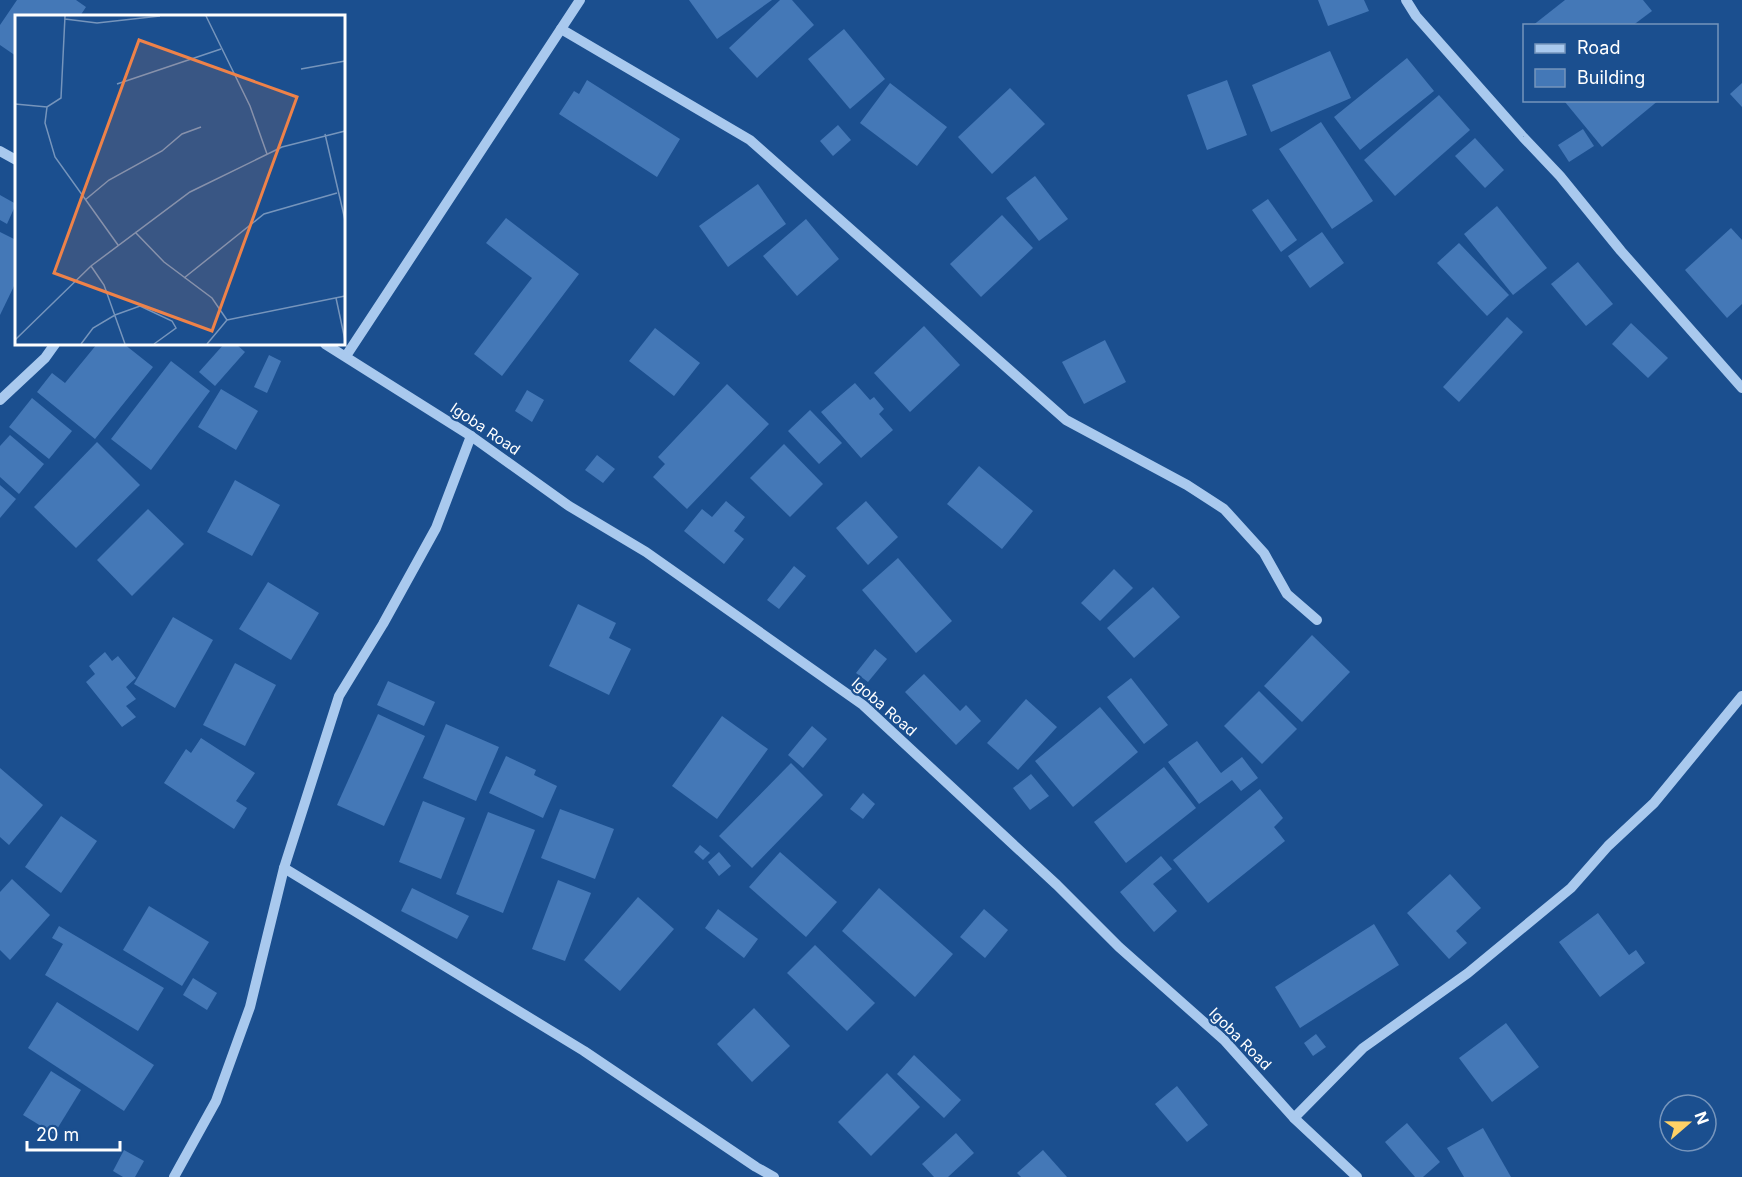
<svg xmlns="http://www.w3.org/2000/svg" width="1742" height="1177" font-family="Inter,sans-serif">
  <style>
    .building { fill: #4478b7 }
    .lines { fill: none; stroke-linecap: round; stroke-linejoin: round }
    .minor { stroke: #a9c9ee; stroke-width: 10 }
    .labels { text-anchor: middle; stroke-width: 4.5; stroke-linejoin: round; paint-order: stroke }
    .street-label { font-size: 15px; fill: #fff; stroke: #1b4f8f }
    .inset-road { fill: none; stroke: #7695bc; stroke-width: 1.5 }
    .view { fill: #ee8249; fill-opacity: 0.15; stroke: #ee8249; stroke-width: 3 }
    .inset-edge { fill: none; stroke: #fff; stroke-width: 3 }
  </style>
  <rect width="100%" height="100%" fill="#1b4f8f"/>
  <g class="building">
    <path d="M17,0H76L86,7L80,16H16V56L0,45V25Z"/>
    <path d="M689,0H772L717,39Z"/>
    <path d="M780,0H792L814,25L757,78L729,48Z"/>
    <path d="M1318,0H1364L1369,11L1328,26Z"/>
    <path d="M1565,0H1643L1652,11L1632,26H1532Z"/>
    <path d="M844,29L885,79L850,109L808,59Z"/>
    <path d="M1330,51L1351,98L1271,132L1252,85Z"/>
    <path d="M1407,58L1434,91L1360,150L1334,117Z"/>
    <path d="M587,80L680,139L657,177L559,114L574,91L579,94Z"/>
    <path d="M1227,80L1247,135L1207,150L1187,95Z"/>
    <path d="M890,83L947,127L917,166L860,123Z"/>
    <path d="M1742,83V107L1730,94Z"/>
    <path d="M1010,88L1045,124L992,174L958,137Z"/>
    <path d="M1439,95L1470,130L1395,196L1364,160Z"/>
    <path d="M1567,100H1659L1602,147L1565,102Z"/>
    <path d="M1321,122L1373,201L1332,229L1279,149Z"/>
    <path d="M838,125L851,140L833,156L820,141Z"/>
    <path d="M1583,129L1594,146L1569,162L1558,145Z"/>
    <path d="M1475,138L1504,170L1485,188L1455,156Z"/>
    <path d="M1035,176L1068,219L1039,241L1006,198Z"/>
    <path d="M758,184L786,224L728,267L699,226Z"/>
    <path d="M0,195L16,204L7,224L0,220Z"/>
    <path d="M1268,199L1297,240L1281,252L1252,210Z"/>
    <path d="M1497,206L1547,268L1513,295L1464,234Z"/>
    <path d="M1002,215L1033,248L981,297L950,264Z"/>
    <path d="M506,218L579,274L502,376L474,354L532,278L486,243Z"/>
    <path d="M806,219L839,259L797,296L763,256Z"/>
    <path d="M1731,228L1742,240V304L1727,318L1685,270Z"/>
    <path d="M0,232L16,240V282L0,315Z"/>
    <path d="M1322,232L1344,263L1310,288L1288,256Z"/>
    <path d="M1459,243L1509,295L1487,316L1437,263Z"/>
    <path d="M1578,262L1613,304L1586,326L1551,284Z"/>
    <path d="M1507,317L1523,332L1459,402L1443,387Z"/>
    <path d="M1631,323L1668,358L1648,378L1612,344Z"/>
    <path d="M924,326L960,365L910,412L874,373Z"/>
    <path d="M655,328L700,363L674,396L629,361Z"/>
    <path d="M1105,340L1126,382L1084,404L1062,362Z"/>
    <path d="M97,344H124L153,367L95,439L37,392L52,373L65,383Z"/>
    <path d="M224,344H236L245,352L215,386L199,372Z"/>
    <path d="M269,355L281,361L267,393L254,387Z"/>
    <path d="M171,361L210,391L151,470L111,439Z"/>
    <path d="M855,383L870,400L874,397L884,409L879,414L893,430L861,458L821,412Z"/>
    <path d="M727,384L769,424L687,509L653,477L665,464L658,457Z"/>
    <path d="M221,389L258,411L236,450L198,427Z"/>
    <path d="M527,390L544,400L532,422L515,411Z"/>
    <path d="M32,398L72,431L49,459L9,427Z"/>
    <path d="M810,410L842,443L819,464L788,431Z"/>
    <path d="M10,435L44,464L19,494L0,477V446Z"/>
    <path d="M97,442L140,485L76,548L34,507Z"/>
    <path d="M784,444L823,484L790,517L750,478Z"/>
    <path d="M597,455L615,469L603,483L585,470Z"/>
    <path d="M979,466L1033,511L1002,549L947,504Z"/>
    <path d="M235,480L280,505L252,556L207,532Z"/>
    <path d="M0,485L16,499L0,518Z"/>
    <path d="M726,501L745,517L734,531L744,539L724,564L684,531L702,509L712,517Z"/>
    <path d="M866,501L898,537L868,565L836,528Z"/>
    <path d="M148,509L184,544L132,596L97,560Z"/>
    <path d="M898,558L952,621L916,653L862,590Z"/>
    <path d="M794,566L806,576L779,609L767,600Z"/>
    <path d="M1114,569L1133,588L1100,621L1081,603Z"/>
    <path d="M268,582L319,613L291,660L239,629Z"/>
    <path d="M1153,587L1180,617L1134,658L1107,628Z"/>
    <path d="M578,604L616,623L609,638L631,649L609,695L549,666Z"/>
    <path d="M173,617L213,640L175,708L134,684Z"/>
    <path d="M1312,635L1350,672L1302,722L1264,686Z"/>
    <path d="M875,649L887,659L868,682L856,673Z"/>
    <path d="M105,652L112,661L118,656L136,678L126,687L136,699L126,706L136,717L122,727L86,682L95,674L89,666Z"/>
    <path d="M235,663L276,685L245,746L203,725Z"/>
    <path d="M924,674L960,711L966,705L981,721L956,745L905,692Z"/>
    <path d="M1131,678L1168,725L1144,744L1107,697Z"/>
    <path d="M388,681L435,702L424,726L377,705Z"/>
    <path d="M1259,691L1297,729L1262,764L1224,726Z"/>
    <path d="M1026,699L1057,727L1018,770L987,743Z"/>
    <path d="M1100,707L1138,752L1073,807L1035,761Z"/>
    <path d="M378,714L425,736L384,826L337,805Z"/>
    <path d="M722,716L768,749L717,819L672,786Z"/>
    <path d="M446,724L499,747L476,801L423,778Z"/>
    <path d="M812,726L827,739L803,768L788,755Z"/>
    <path d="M201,738L255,773L236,801L247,808L234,829L164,783L186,749L191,753Z"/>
    <path d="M1197,741L1221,773L1242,757L1258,778L1241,791L1232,780L1199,804L1168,762Z"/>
    <path d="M506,756L536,770L534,775L557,786L543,818L489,793Z"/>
    <path d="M791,763L823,795L752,868L719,836Z"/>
    <path d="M1164,767L1196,808L1126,863L1094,822Z"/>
    <path d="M0,768L43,805L9,845L0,837Z"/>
    <path d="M1031,774L1049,796L1030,810L1013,788Z"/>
    <path d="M1260,789L1283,818L1274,827L1285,841L1208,903L1173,860Z"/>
    <path d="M863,793L875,804L863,819L850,809Z"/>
    <path d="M423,801L465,818L441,879L399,862Z"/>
    <path d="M560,809L614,829L595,879L541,858Z"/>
    <path d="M488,812L535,830L503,913L456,894Z"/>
    <path d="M61,816L97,841L61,893L25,867Z"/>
    <path d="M700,845L710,853L703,860L694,852Z"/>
    <path d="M719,852L731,866L719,876L708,862Z"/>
    <path d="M780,852L837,902L806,937L749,887Z"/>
    <path d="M1161,856L1172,869L1153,884L1177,911L1154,932L1120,892Z"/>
    <path d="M1450,874L1481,908L1456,931L1467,943L1449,959L1407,913Z"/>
    <path d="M12,879L50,915L10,960L0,950V892Z"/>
    <path d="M558,880L591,893L565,961L532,949Z"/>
    <path d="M412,888L469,916L457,939L401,911Z"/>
    <path d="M879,888L953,954L915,997L842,931Z"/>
    <path d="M638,897L674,929L620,991L584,960Z"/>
    <path d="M149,906L209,942L182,986L123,950Z"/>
    <path d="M718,909L758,939L744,958L705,928Z"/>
    <path d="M984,909L1008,930L985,958L960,937Z"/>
    <path d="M1598,913L1629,955L1636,950L1645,963L1600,997L1559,942Z"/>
    <path d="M1374,924L1399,965L1300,1028L1275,987Z"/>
    <path d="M59,926L164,988L138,1031L45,975L63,944L52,938Z"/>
    <path d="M815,945L875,1003L847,1031L787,973Z"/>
    <path d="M193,978L217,993L207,1010L183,995Z"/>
    <path d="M57,1002L154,1065L124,1111L28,1048Z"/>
    <path d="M754,1008L790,1046L752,1082L717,1044Z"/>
    <path d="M1506,1023L1539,1067L1492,1102L1459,1058Z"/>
    <path d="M1316,1034L1326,1047L1313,1056L1304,1043Z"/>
    <path d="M914,1055L961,1100L944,1118L897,1074Z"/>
    <path d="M51,1071L81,1090L54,1134L23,1115Z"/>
    <path d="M887,1073L920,1107L871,1156L838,1122Z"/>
    <path d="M1177,1086L1208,1125L1187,1142L1155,1104Z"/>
    <path d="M1407,1123L1440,1162L1423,1177H1415L1385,1142Z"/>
    <path d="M1483,1128L1511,1177H1464L1447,1148Z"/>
    <path d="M956,1133L974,1153L948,1177H934L922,1164Z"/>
    <path d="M124,1150L144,1161L135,1177H123L113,1171Z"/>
    <path d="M1043,1150L1067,1177H1021L1017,1173Z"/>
  </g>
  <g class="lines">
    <g class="minor">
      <path d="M1406,0L1416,16L1523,137L1560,176L1621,251L1742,388"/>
      <path d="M561,29L750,140L1066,420L1187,485L1224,509L1264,553L1287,594L1317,620"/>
      <path d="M0,151L16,160"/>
      <path d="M325,344L471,436L569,506L646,552L863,705L1057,885L1119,947L1224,1040L1294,1118L1357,1177"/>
      <path d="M346,356L580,0"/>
      <path d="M0,400L45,358L55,344"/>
      <path d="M284,868L584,1051L756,1167L774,1177"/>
      <path d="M1294,1118L1363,1048L1468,973L1571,888L1608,846L1654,803L1742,696"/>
      <path d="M174,1177L216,1101L250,1007L284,868L339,696L383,624L436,528L471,436"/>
    </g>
  </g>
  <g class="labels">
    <g class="street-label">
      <text transform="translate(485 429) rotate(34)" y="5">Igoba Road</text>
      <text transform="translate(884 707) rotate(41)" y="5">Igoba Road</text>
      <text transform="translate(1240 1039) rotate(45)" y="5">Igoba Road</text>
    </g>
  </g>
  <g transform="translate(15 15)">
    <rect width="330" height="330" fill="#1b4f8f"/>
    <path class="inset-road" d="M191,1L235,91L252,139M50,4L82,8L145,1M286,54L330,46M102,69L206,34M0,89L32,92L46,83L50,1M32,92L30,108L40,142L103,230M310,119L330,205M70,185L94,165L147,136L167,119L186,112M120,217L149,247L197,283L212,305M76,251L89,270L110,329M169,263L249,199L322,178M321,283L330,325M212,305L330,281M0,325L76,251L175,177L267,132L330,116M66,329L78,313L100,300L125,291L157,306L161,313L139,329M192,329L212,305"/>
    <path class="view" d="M124,25L282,82L197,316L39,258Z"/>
    <rect width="330" height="330" class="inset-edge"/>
  </g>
  <rect x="1523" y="24" width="195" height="78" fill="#1b4f8f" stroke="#7695bc" stroke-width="1.5"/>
  <rect x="1535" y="44" width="30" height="9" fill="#a9c9ee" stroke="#7695bc" stroke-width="1.5"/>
  <text x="1577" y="54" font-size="18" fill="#ffffff">Road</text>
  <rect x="1535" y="69" width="30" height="18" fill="#4478b7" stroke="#7695bc" stroke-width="1.5"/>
  <text x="1577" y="84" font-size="18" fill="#ffffff">Building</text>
  <g transform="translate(1688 1123) rotate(70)"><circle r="28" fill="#1b4f8f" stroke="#7695bc" stroke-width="1.5"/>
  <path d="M0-4.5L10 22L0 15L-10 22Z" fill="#ffd166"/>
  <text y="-9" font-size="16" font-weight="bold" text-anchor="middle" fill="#ffffff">N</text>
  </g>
  <path d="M27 1141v9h93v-9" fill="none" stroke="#ffffff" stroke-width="3"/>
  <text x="36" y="1141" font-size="18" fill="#ffffff" stroke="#1b4f8f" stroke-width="4.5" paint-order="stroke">20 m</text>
</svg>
